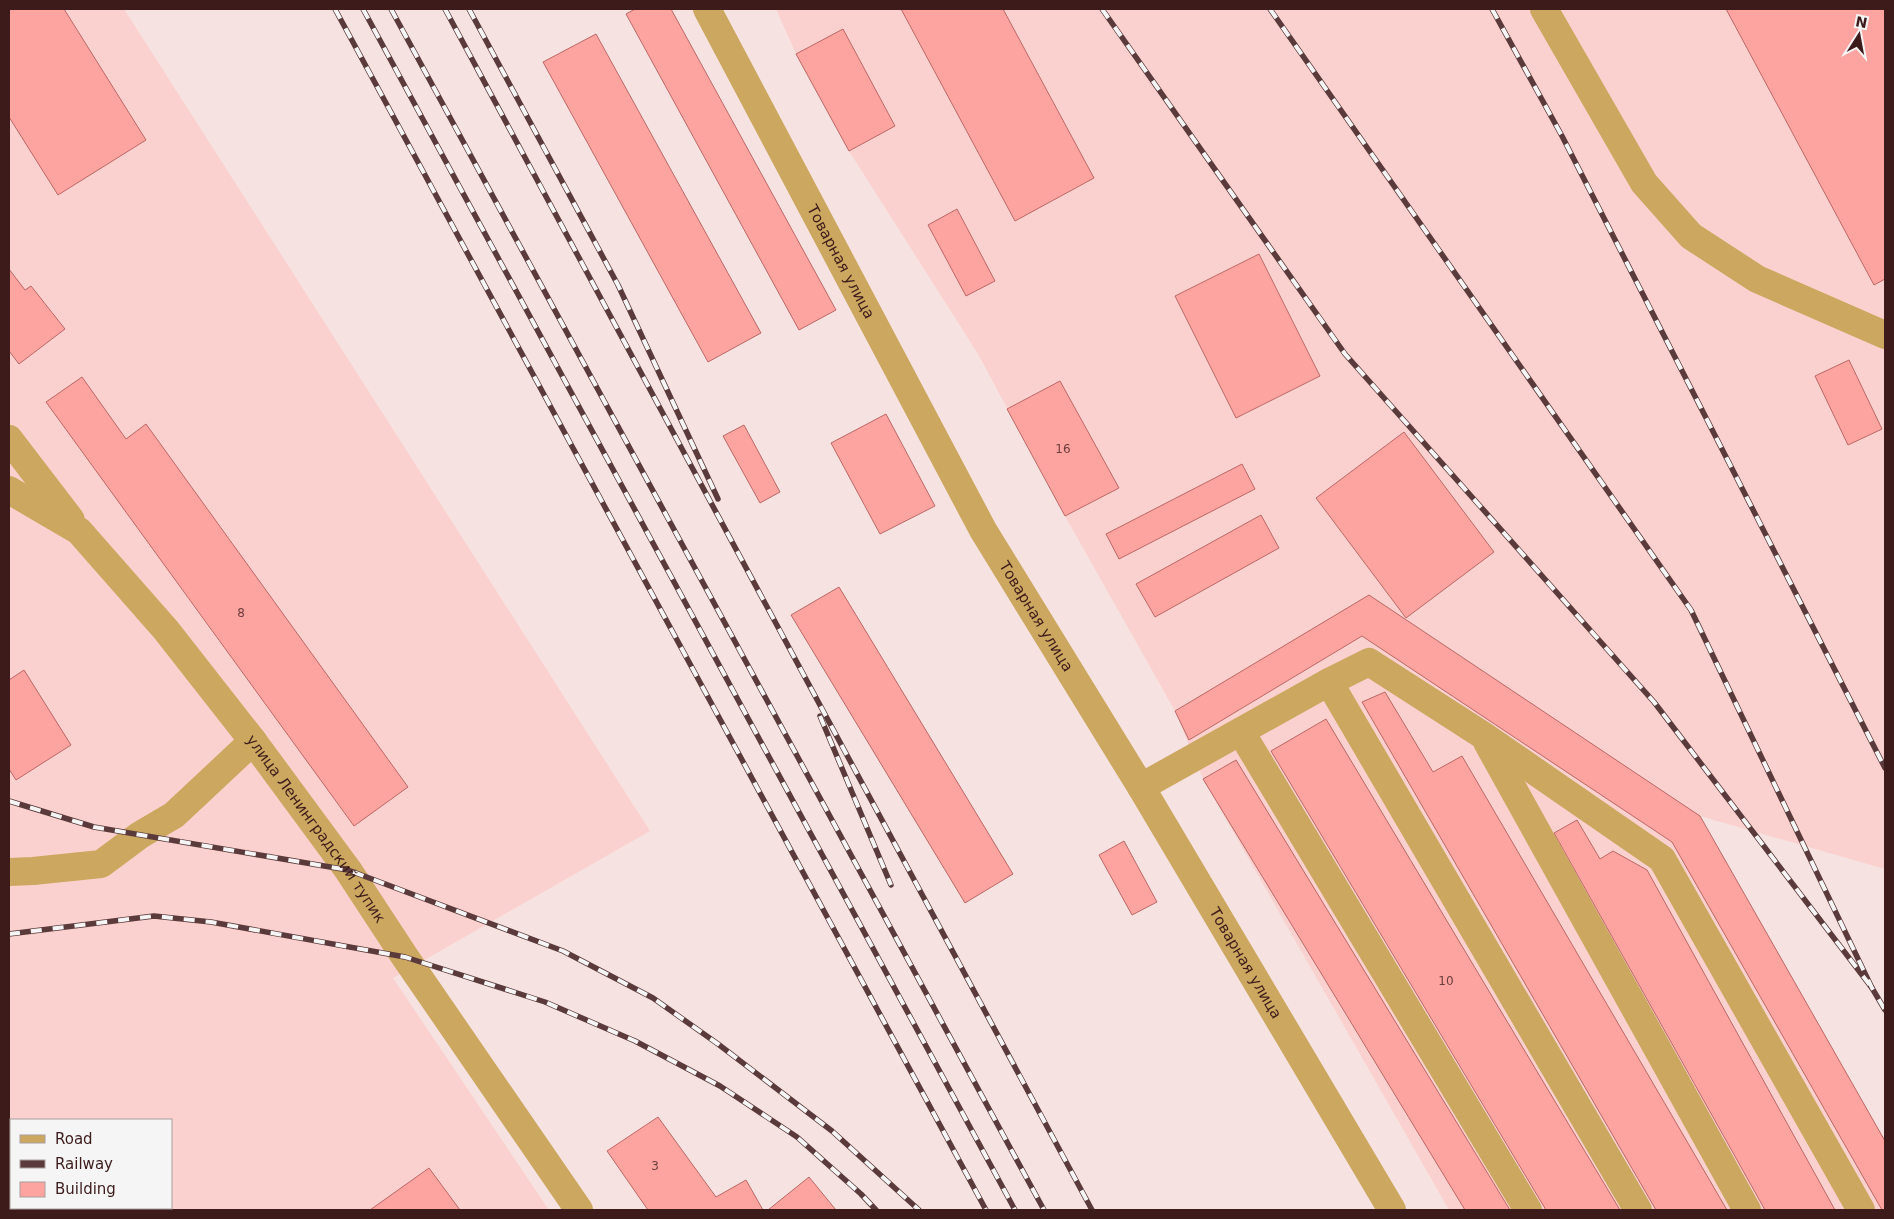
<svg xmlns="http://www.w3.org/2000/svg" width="1894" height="1219" font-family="'DejaVu Sans',sans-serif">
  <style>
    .built { fill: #fad1ce; fill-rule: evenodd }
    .building { fill: #fda3a0; stroke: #bb6866 }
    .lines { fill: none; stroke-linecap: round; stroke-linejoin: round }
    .minor { stroke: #cca75f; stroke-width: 28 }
    .rail-casing { stroke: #5a3a3a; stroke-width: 5.5 }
    .rail { stroke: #f5f5f5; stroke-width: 4; stroke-dasharray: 11; stroke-linecap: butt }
    .labels { text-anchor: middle; stroke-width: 4.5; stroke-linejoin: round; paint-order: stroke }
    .number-label { font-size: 12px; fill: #6d3d3c }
    .street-label { font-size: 15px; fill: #3d1b1b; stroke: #f5f5f5 }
  </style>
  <rect width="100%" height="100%" fill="#f6e3e1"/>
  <g class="built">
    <path d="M9,9H124L650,831L393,978L549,1210H9ZM11,1120H171V1208H11Z"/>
    <path d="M776,9H1885V869L1700,816L1885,1141V1210H1449L1203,779L1175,711L1065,516L978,354L849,151L796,54Z"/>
  </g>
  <g class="building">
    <path d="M9,9H64L146,140L58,195L9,117Z"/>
    <path d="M635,9H671L836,310L799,330L626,14Z"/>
    <path d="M901,9H1003L1094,178L1015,221Z"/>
    <path d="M1726,9H1885V279L1874,285Z"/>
    <path d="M843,29L895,126L849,151L796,54Z"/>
    <path d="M596,34L761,333L708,362L543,62Z"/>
    <path d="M957,209L995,281L966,296L928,225Z"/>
    <path d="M1259,254L1320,376L1236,418L1175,296Z"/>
    <path d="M9,269L25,290L31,286L65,329L19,364L9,351Z"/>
    <path d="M1849,360L1882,429L1848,445L1815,376Z"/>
    <path d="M82,377L126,439L146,424L408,787L354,826L46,402Z"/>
    <path d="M1060,381L1119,488L1065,516L1007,409Z"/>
    <path d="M886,414L935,506L880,534L831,443Z"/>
    <path d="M744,425L780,492L760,503L723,436Z"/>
    <path d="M1404,432L1494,552L1406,618L1316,498Z"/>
    <path d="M1242,464L1255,489L1119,559L1106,534Z"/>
    <path d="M1261,515L1279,548L1155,617L1136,584Z"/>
    <path d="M839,587L1013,874L965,903L791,615Z"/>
    <path d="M1369,595L1700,816L1885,1141V1210H1882L1672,842L1362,636L1189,740L1175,711Z"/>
    <path d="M24,670L71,745L16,780L9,769V680Z"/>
    <path d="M1385,692L1433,772L1462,756L1727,1210H1656L1362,702Z"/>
    <path d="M1326,719L1620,1210H1546L1271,751Z"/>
    <path d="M1236,760L1510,1210H1465L1203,779Z"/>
    <path d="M1577,820L1600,859L1613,851L1647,870L1835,1210H1765L1554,833Z"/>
    <path d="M1124,841L1157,902L1132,915L1099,855Z"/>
    <path d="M658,1117L716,1197L746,1180L763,1210H648L607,1151Z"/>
    <path d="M11,1142V1208H66L68,1210H9V1143Z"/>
    <path d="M429,1168L460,1210H370Z"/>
    <path d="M809,1177L836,1210H768Z"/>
  </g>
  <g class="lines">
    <g class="minor">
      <path id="s1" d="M707,9L983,530L1141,787L1392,1210"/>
      <path d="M1544,9L1644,183L1691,236L1757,279L1885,335"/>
      <path d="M9,439L71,520"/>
      <path id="s2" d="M9,490L79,531L166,630L253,741L348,870L405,957L579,1210"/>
      <path d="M1329,682L1638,1210"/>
      <path d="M1241,732L1528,1210"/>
      <path d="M1487,742L1747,1210"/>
      <path d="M1141,787L1329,682L1369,662L1484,736L1662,859L1861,1210"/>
      <path d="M9,872L33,871L101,864L140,835L174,815L253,741"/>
    </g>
    <g class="rail-casing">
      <g id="rail">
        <path d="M335,9L986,1210"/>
        <path d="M363,9L1015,1210"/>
        <path d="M391,9L1044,1210"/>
        <path d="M445,9L1092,1210"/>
        <path d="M469,9L618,285L718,499"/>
        <path d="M1102,9L1345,354L1654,702L1872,988"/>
        <path d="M1270,9L1691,610L1872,988L1885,1010"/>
        <path d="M1492,9L1562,136L1885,768"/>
        <path d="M820,716L891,885"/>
        <path d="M9,801L94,827L348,870L563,951L653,998L718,1044L832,1131L919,1210"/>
        <path d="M9,934L154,916L211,922L405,957L545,1002L635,1041L720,1086L797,1137L861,1194L876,1210"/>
      </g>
    </g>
    <use href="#rail" class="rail"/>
  </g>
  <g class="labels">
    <g class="number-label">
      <text x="1063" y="453">16</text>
      <text x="241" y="617">8</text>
      <text x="1446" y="985">10</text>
      <text x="655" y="1170">3</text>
    </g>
    <g class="street-label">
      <text dy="5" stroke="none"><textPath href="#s1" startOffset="286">Товарная улица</textPath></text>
      <text dy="5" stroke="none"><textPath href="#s1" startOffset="691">Товарная улица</textPath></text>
      <text dy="5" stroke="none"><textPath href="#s2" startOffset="462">улица Ленинградский тупик</textPath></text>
      <text dy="5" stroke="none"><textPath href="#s1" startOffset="1096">Товарная улица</textPath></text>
    </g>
  </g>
  <rect width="1894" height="1219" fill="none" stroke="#3d1b1b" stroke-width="20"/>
  <rect x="10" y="1119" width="162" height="90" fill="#f5f5f5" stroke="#ab9e9e"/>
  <rect x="20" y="1135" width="25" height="8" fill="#cca75f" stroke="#ab9e9e"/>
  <text x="55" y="1144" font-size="15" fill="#3d1b1b">Road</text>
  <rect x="20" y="1160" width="25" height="8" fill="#5a3a3a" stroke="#ab9e9e"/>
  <text x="55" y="1169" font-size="15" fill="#3d1b1b">Railway</text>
  <rect x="20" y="1182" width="25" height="15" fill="#fda3a0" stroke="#ab9e9e"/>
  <text x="55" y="1194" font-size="15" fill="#3d1b1b">Building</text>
  <g transform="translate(1859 35) rotate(11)" stroke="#f5f5f5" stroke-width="4" paint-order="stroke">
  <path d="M0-4L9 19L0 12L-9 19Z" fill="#3d1b1b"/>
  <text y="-8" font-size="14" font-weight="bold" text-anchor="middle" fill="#3d1b1b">N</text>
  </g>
</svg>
